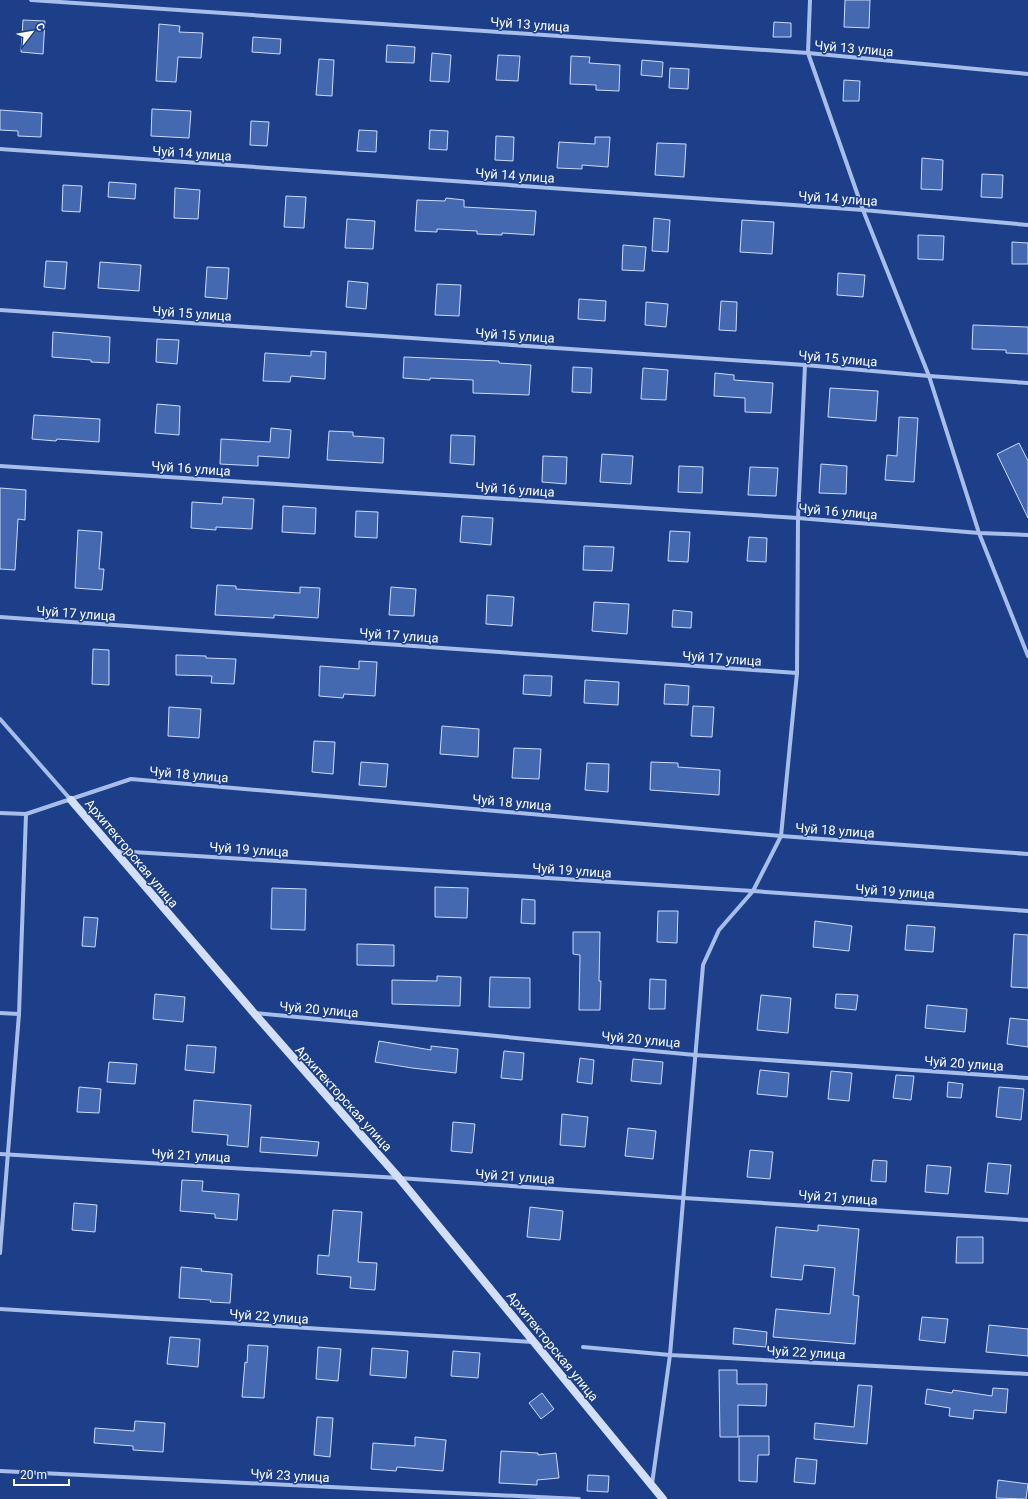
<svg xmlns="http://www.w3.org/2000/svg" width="1028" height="1499" font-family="Roboto,sans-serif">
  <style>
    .building { fill: #4569b1; stroke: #ccdbf8 }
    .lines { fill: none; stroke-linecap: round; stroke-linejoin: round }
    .street { stroke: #a7beeb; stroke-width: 4 }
    .secondary { stroke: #d3dff9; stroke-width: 8 }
    .labels { text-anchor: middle; stroke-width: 3; stroke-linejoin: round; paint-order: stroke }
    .street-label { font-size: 13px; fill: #fff; stroke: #1d3f89 }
  </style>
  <rect width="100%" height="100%" fill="#1d3f89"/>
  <g class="building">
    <path d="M845,0H870L869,28L844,27Z"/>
    <path d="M23,20L45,21L43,54L21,52Z"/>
    <path d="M774,22L791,23V37H773Z"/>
    <path d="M159,24L180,26L179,32L203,33L201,58L178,57L176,82L156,81Z"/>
    <path d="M253,37L281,39L280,54L252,52Z"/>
    <path d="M387,45L415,47L414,63L386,62Z"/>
    <path d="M432,53L451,55L449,82L430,81Z"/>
    <path d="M498,55L520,56L518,81L496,80Z"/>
    <path d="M571,56L590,57L589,63L620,65L619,91L596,90V85L570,84Z"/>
    <path d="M319,59L334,60L332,96L316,95Z"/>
    <path d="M642,60L663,62L662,77L641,75Z"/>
    <path d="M670,68L689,69L688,89L669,88Z"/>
    <path d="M844,80L860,81L859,101H843Z"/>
    <path d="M152,109L191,111L189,138L151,136Z"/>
    <path d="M0,110L42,113L41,137L18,136V131L0,130Z"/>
    <path d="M251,121L269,122L267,146L250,145Z"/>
    <path d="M359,130L377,131L376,152L357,151Z"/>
    <path d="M430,130L448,131L447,150L429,149Z"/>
    <path d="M496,136L514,137L513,161L495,160Z"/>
    <path d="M595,137H610L608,167L582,165V169L557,168L559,142L595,144Z"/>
    <path d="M657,143L686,144L684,177L655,175Z"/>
    <path d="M922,158L943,160L942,190L921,189Z"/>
    <path d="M982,174L1003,175L1002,198L981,197Z"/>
    <path d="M109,182L136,184L135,199L108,197Z"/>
    <path d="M63,185L82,186L80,212L62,211Z"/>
    <path d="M175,188L200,190L198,219L174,218Z"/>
    <path d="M286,196L306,197L304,228L284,227Z"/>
    <path d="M446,198L464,200V207L536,211L534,235L502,233V235L477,234V231L437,229V232L415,231L417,200L445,201Z"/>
    <path d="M654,218L670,220L668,252L652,251Z"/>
    <path d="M347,219L375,221L373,249L345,248Z"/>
    <path d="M742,220L774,222L772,254L740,252Z"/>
    <path d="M918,235L944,236L943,260L918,259Z"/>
    <path d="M1012,242L1028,243V264H1012Z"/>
    <path d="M623,245L646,247L644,271L622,270Z"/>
    <path d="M46,261L67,262L65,289L44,287Z"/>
    <path d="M100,262L141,265L139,291L98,288Z"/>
    <path d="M207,267L229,268L227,299L205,297Z"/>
    <path d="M838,273L865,275L863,297L837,295Z"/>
    <path d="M348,281L368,283L366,309L346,307Z"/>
    <path d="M437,284L461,285L459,316L435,315Z"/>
    <path d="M579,299L606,301L605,321L578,319Z"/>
    <path d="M721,301L737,302L736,331L719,330Z"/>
    <path d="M646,302L668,304L666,327L645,325Z"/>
    <path d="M973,325L1028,327V354L1006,353V350L972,349Z"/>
    <path d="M53,332L110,337L109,363L91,362V360L52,357Z"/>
    <path d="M157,339L179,340L177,364L156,362Z"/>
    <path d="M311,351L326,352L325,379L291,376L290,382L263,381L265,353L311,356Z"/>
    <path d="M404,357L499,361V363L531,365L529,395L473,393V380L430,378V380L403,378Z"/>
    <path d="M573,367L592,368L591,393L572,392Z"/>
    <path d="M643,368L668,370L666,400L641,399Z"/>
    <path d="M715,373L734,375V380L773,383L771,413L745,412V398L714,396Z"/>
    <path d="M830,388L878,391L876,421L828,417Z"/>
    <path d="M157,404L180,406L179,435L155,433Z"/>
    <path d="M34,415L100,419L99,442L57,439L56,441L32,439Z"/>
    <path d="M899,417L918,418L914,482L885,480L887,455L897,456Z"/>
    <path d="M271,428L291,430L289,458L258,456V466L220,464L221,439L270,442Z"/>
    <path d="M329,431L353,432V436L384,438L383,463L327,460Z"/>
    <path d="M451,435L475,436L474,465L450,463Z"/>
    <path d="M1019,443L1028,461V518L997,454Z"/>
    <path d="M602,454L633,456L631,484L600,482Z"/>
    <path d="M543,456L567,457L566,484L542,482Z"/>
    <path d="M821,464L847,466L846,494L819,493Z"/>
    <path d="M679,466L703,467L702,493L678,492Z"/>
    <path d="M750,467L778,468L776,496L748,495Z"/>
    <path d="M0,488L26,490L25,520L18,519L15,570L0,569Z"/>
    <path d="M223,497L254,499L252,529L216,527V530L191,528L192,502L222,504Z"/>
    <path d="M283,506L316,508L315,534L282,532Z"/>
    <path d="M356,511L378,512L377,538L355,537Z"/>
    <path d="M462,516L493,518L491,545L460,542Z"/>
    <path d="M78,530L102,532L99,569H104L102,590L75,588Z"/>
    <path d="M670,531L690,532L688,562L668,561Z"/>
    <path d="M749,537L767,538L766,562L747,561Z"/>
    <path d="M584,546L614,547L612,571L583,570Z"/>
    <path d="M217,585L236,586V589L300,593V587L320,588L318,618L274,615V618L215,615Z"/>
    <path d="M391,587L416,589L414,616L389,615Z"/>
    <path d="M487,595L514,597L512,626L486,624Z"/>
    <path d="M594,602L629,604L627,634L592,631Z"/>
    <path d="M673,610L692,612L691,628L672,627Z"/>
    <path d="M93,649L109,650V685L92,684Z"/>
    <path d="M176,655L206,656V658L236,659L234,684L211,683L212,676L176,675Z"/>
    <path d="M359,661L377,662L375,696L344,694L343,698L319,696L320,666L359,669Z"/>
    <path d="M524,675L552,676L551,696L523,694Z"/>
    <path d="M585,680L619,682L618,705L584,703Z"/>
    <path d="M665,684L689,686L688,705L664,704Z"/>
    <path d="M693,706L714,707L712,737L691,736Z"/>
    <path d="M169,707L201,709L199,738L168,736Z"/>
    <path d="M442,726L479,729L478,757L440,754Z"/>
    <path d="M314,741L335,742L333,774L312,772Z"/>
    <path d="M514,748L541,749L539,779L512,778Z"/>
    <path d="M361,762L388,764L386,787L359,785Z"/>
    <path d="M651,762L678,763V767L720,770L719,795L650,790Z"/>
    <path d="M587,763L609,764L608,792L585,790Z"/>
    <path d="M435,887L468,888L467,918L435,917Z"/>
    <path d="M272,888L306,889L305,930L271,929Z"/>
    <path d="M522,899L535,900V924L521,923Z"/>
    <path d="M658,911H678L677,943L657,942Z"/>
    <path d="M84,917L98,918L95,947L82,946Z"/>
    <path d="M815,921L852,926L849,951L813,947Z"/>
    <path d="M907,925L935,927L933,952L905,950Z"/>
    <path d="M573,932H600L599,981H601L600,1010H579L580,955L573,954Z"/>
    <path d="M1014,934L1028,935V988L1011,987Z"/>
    <path d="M357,944L394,945V966L357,965Z"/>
    <path d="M437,976L461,977L460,1006L392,1004V980L437,981Z"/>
    <path d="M490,977L530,978V1008L489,1007Z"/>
    <path d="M650,979L666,980L665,1009H649Z"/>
    <path d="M155,994L185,997L183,1022L153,1019Z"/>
    <path d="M836,994L858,995L856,1010L835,1008Z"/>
    <path d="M761,995L791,998L788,1033L757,1030Z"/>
    <path d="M927,1005L967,1009L965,1032L925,1028Z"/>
    <path d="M1010,1018L1028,1020V1047L1007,1044Z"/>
    <path d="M379,1041L431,1050V1046L458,1049L456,1073L412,1068L375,1062Z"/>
    <path d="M187,1045L216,1047L214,1073L185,1070Z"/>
    <path d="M504,1051L524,1053L522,1080L501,1078Z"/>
    <path d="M580,1058L594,1060L592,1084L577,1082Z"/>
    <path d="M633,1059L663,1062L661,1084L631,1081Z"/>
    <path d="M109,1062L137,1064L135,1084L107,1082Z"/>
    <path d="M760,1070L789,1073L787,1097L757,1094Z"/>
    <path d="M831,1071L852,1073L849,1101L828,1099Z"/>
    <path d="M896,1075L914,1076L911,1100L893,1098Z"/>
    <path d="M948,1082L963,1084L961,1098L947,1097Z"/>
    <path d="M79,1087L101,1089L99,1113L77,1112Z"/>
    <path d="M999,1087L1024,1089L1021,1120L996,1117Z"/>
    <path d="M194,1100L251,1105L248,1147L227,1145L228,1135L192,1132Z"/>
    <path d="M562,1114L588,1117L585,1147L560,1145Z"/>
    <path d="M453,1122L475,1124L472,1153L451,1151Z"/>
    <path d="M628,1128L656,1131L653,1159L625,1156Z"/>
    <path d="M261,1137L319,1142L317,1156L260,1152Z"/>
    <path d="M750,1150L773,1152L770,1179L747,1177Z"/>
    <path d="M873,1160L887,1161L886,1182L871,1181Z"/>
    <path d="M988,1163L1011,1165L1008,1194L985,1192Z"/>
    <path d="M927,1165L951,1167L948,1194L925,1192Z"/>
    <path d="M182,1180L203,1181L202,1191L239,1194L237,1220L215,1218V1214L180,1211Z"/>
    <path d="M74,1203L97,1205L95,1232L72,1230Z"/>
    <path d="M530,1207L563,1211L560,1240L527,1237Z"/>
    <path d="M333,1210L362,1212L358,1262L377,1263L375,1290L350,1288L351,1277L317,1274L318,1255L329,1256Z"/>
    <path d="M818,1225L859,1229L853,1295L859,1296L855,1344L773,1337L776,1309L830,1314L835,1268L804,1265L802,1280L771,1277L776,1227L818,1231Z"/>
    <path d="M957,1237H983V1263H956Z"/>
    <path d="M181,1267L202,1269L201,1271L232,1274L230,1303L210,1302L211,1300L179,1298Z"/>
    <path d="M922,1317L948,1319L945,1343L919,1340Z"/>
    <path d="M989,1325L1028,1329V1356L986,1352Z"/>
    <path d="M734,1328L767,1332L766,1347L733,1344Z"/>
    <path d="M170,1337L200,1339L198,1367L167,1364Z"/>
    <path d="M248,1345L268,1346L264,1398L242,1397L245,1362L247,1363Z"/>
    <path d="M318,1347L341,1349L338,1381L316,1379Z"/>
    <path d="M372,1348L408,1351L406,1378L370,1375Z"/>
    <path d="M453,1351L480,1353L478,1378L451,1376Z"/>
    <path d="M719,1370H737V1384H767L766,1406L738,1405V1437H720Z"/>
    <path d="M858,1385L872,1386L867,1444L814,1439L815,1423L854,1427Z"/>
    <path d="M993,1388L1008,1389L1006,1413L974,1410L973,1419L949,1416L950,1408L925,1404L927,1389L952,1393L953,1390L992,1396Z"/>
    <path d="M542,1393L554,1409L541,1419L529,1403Z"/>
    <path d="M317,1417L333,1418L330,1457L314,1455Z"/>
    <path d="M135,1421L165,1423L163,1452L133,1450V1446L94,1443L95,1428L134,1431Z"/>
    <path d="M739,1436H769V1455H758L757,1482L739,1481Z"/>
    <path d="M415,1437L446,1440L443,1471L397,1467L396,1471L371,1469L373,1443L415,1446Z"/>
    <path d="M501,1451L538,1453V1455L556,1453L559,1478L537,1480V1485L499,1483Z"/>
    <path d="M796,1458L817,1460L815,1484L794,1482Z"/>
    <path d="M588,1475L609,1476L608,1492L587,1491Z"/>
    <path d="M998,1480L1028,1484L1026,1499L996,1498Z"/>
  </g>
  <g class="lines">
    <g class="street">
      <path d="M31,0L808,53L1028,74"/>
      <path d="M810,0L808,53L863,210L929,376L979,533L1028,656"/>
      <path d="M0,149L863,210L1028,225"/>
      <path d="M0,310L805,365L929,376L1028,383"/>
      <path d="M0,466L798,518L979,533L1028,535"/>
      <path d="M0,617L797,673"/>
      <path d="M0,719L71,800"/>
      <path d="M0,813L26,814L131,779L781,836L1028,854"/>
      <path d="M117,851L753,891L1028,911"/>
      <path d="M0,1013L19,1014"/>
      <path d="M255,1013L695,1055L1028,1078"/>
      <path d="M0,1154L399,1178L684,1198L1028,1220"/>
      <path d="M0,1253L19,1014L26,814"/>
      <path d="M0,1309L533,1342"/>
      <path d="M583,1347L670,1355L1028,1374"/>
      <path d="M0,1471L579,1499"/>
      <path d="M652,1484L670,1355L703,965L719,930L753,891L781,836L797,673L798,518L805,365"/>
    </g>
    <path class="secondary" d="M71,800L253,1012L399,1178L663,1499"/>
  </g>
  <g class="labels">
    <g class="street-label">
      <text transform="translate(530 24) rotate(4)" y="5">Чуй 13 улица</text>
      <text transform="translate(854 48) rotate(5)" y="5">Чуй 13 улица</text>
      <text transform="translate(192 153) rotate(4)" y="5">Чуй 14 улица</text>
      <text transform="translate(515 175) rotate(4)" y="5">Чуй 14 улица</text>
      <text transform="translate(838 198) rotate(4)" y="5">Чуй 14 улица</text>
      <text transform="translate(192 313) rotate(4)" y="5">Чуй 15 улица</text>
      <text transform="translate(515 335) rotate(4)" y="5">Чуй 15 улица</text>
      <text transform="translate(838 358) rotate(5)" y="5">Чуй 15 улица</text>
      <text transform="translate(191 468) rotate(4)" y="5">Чуй 16 улица</text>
      <text transform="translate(515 489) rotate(4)" y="5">Чуй 16 улица</text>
      <text transform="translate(838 511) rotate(5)" y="5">Чуй 16 улица</text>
      <text transform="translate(76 613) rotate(4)" y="5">Чуй 17 улица</text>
      <text transform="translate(399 635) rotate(4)" y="5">Чуй 17 улица</text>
      <text transform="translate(722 658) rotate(4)" y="5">Чуй 17 улица</text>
      <text transform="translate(189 774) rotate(5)" y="5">Чуй 18 улица</text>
      <text transform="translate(512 802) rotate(5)" y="5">Чуй 18 улица</text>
      <text transform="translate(835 830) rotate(4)" y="5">Чуй 18 улица</text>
      <text transform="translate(249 849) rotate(4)" y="5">Чуй 19 улица</text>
      <text transform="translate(132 853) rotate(50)" y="5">Архитекторская улица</text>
      <text transform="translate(572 870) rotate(4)" y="5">Чуй 19 улица</text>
      <text transform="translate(895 891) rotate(4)" y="5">Чуй 19 улица</text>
      <text transform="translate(319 1009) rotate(5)" y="5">Чуй 20 улица</text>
      <text transform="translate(641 1039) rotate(5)" y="5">Чуй 20 улица</text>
      <text transform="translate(964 1063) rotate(4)" y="5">Чуй 20 улица</text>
      <text transform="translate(344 1098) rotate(48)" y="5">Архитекторская улица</text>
      <text transform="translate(191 1155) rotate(3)" y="5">Чуй 21 улица</text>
      <text transform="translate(515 1176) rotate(4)" y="5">Чуй 21 улица</text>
      <text transform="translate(838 1197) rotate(4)" y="5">Чуй 21 улица</text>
      <text transform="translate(269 1316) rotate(4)" y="5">Чуй 22 улица</text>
      <text transform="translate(553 1346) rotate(51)" y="5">Архитекторская улица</text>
      <text transform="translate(806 1352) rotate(3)" y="5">Чуй 22 улица</text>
      <text transform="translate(290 1475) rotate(3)" y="5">Чуй 23 улица</text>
    </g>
  </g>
  <g transform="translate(32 32) rotate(59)" stroke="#1d3f89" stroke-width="3" paint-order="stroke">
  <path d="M0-3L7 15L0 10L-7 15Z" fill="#ffffff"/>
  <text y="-6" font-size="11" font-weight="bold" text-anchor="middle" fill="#ffffff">С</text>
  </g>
  <path d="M14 1479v6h55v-6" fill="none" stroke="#ffffff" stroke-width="2"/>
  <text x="20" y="1479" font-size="12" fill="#ffffff" stroke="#1d3f89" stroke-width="3" paint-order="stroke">20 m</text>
</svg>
